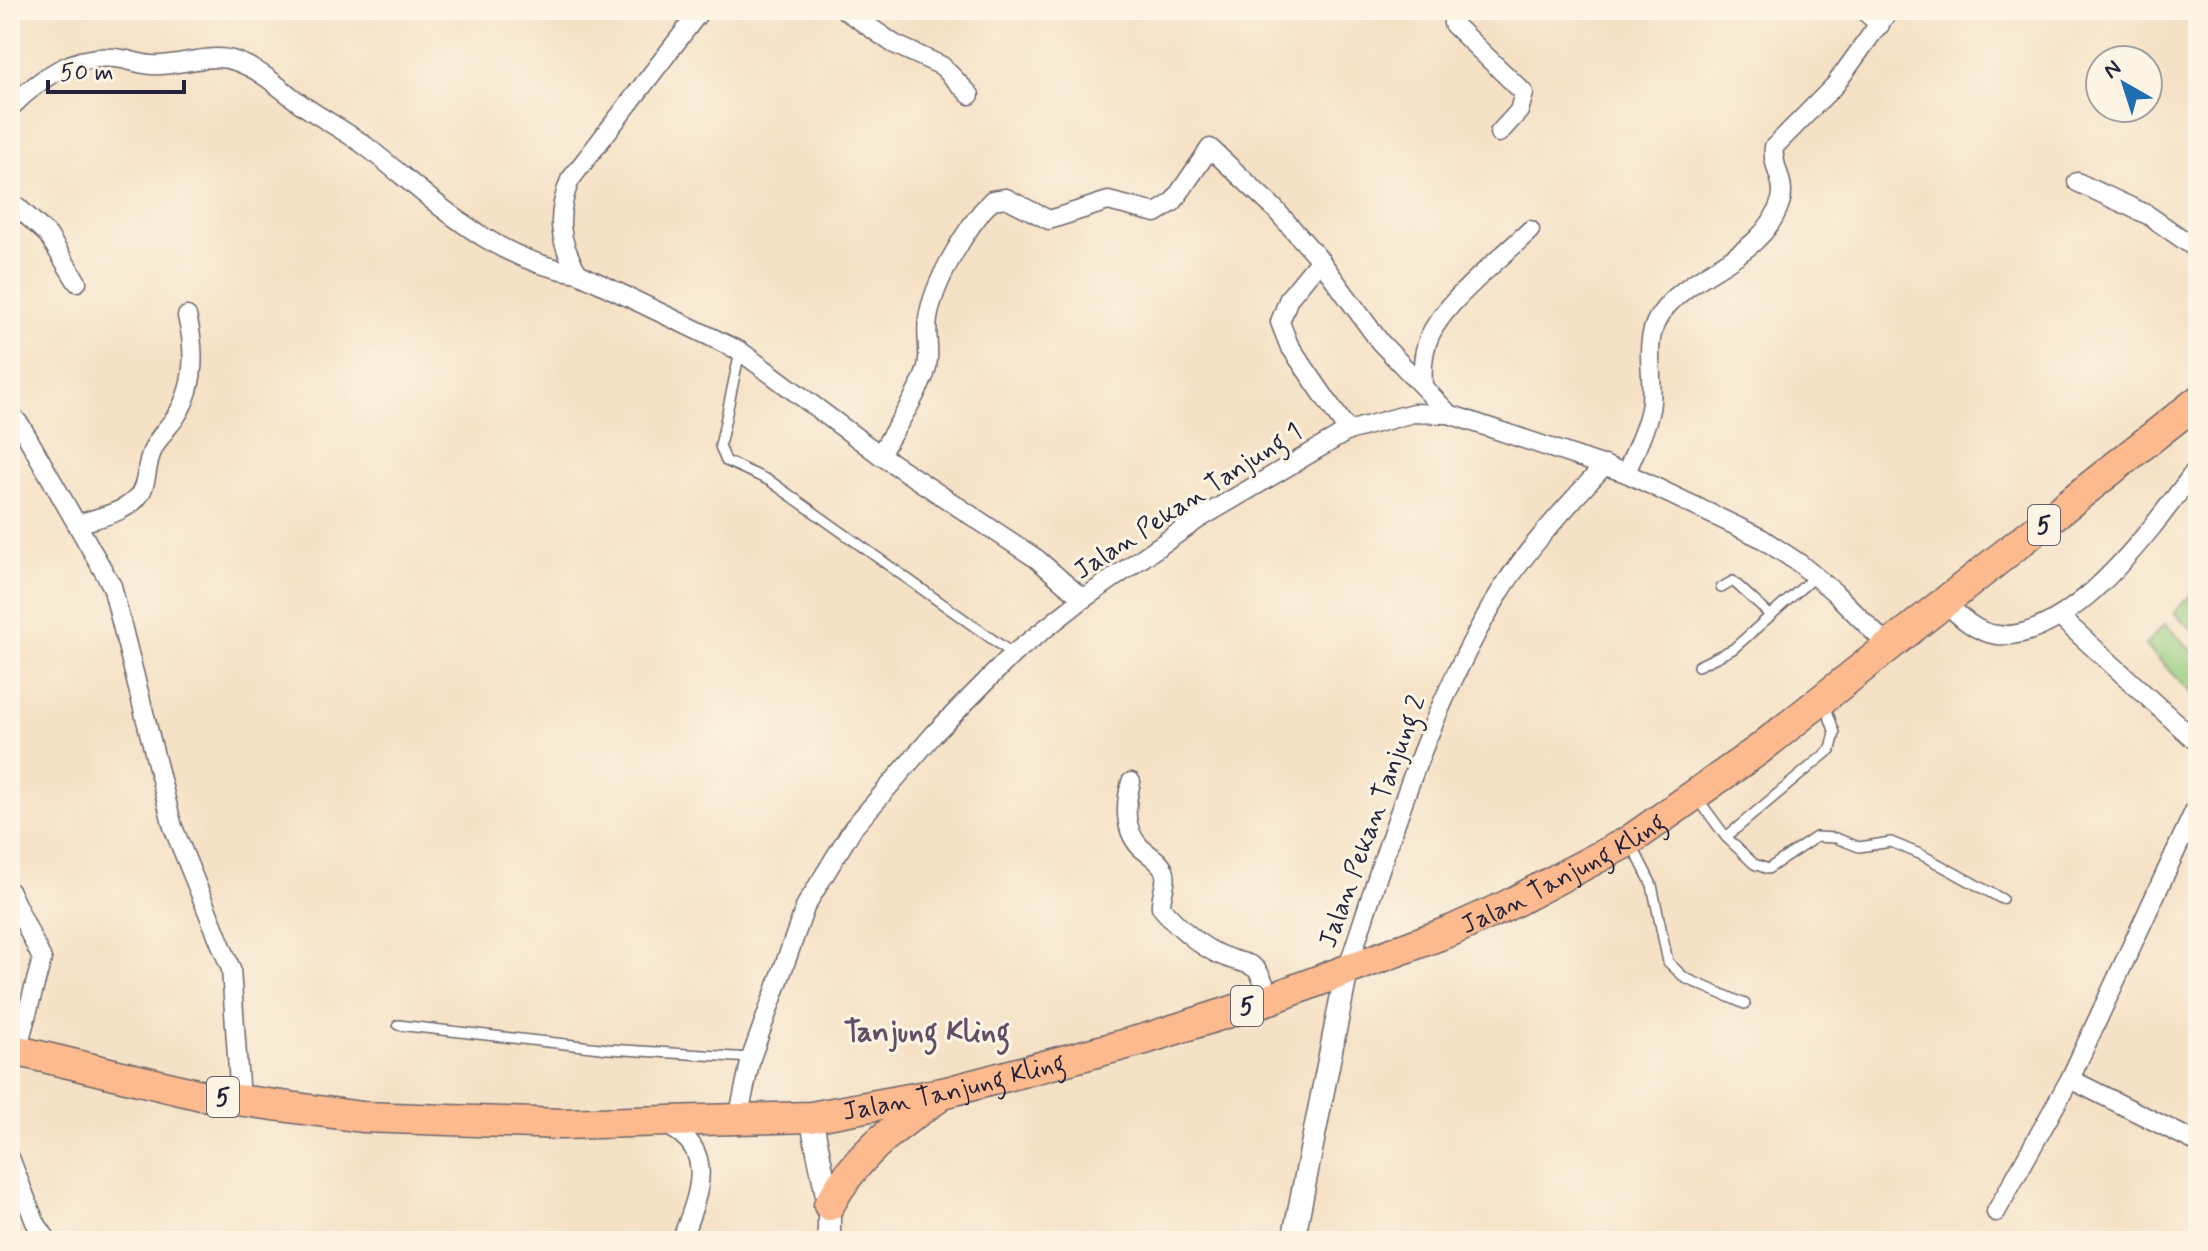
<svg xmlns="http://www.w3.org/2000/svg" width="2208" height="1251" font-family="Mynerve,sans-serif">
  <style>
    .green { fill: #96cb7d; stroke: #5c765c; stroke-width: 2 }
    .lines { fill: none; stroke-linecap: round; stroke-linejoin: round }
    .service-casing { stroke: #6c656b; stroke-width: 12 }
    .minor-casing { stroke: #6c656b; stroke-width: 21 }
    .tertiary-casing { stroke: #6c656b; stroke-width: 25 }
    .trunk-casing { stroke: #6c656b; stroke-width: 33 }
    .service { stroke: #fff; stroke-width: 9 }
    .minor { stroke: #fff; stroke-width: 18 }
    .tertiary { stroke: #fff; stroke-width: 22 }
    .trunk { stroke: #fcba8e; stroke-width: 30 }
    .labels { text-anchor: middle; stroke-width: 6; stroke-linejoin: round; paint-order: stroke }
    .shield { fill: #fcf5e5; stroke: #63616e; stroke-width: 2 }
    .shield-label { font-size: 24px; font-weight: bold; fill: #22223b }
    .street-label { font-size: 26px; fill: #22223b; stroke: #fcf5e5 }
    .quarter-label { font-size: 30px; font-weight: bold; fill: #624f67; stroke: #fcf5e5 }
  </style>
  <rect width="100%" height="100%" fill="#fcf5e5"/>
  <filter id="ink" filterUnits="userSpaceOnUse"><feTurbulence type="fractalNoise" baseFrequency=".0125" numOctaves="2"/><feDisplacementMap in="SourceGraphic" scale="16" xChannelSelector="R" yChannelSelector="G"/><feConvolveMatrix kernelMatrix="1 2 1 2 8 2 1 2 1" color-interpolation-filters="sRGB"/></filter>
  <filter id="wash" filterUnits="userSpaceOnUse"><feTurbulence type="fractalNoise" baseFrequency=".006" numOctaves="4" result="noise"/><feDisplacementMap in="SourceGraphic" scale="32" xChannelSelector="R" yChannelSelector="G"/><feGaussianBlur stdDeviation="1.8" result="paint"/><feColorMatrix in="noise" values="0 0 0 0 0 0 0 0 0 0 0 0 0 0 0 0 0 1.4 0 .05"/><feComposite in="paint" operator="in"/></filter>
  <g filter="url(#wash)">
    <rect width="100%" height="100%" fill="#f5e1c5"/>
    <g class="green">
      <path d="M2195,591L2198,594V636L2174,612Z"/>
      <path d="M2165,624L2198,657V682L2190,691L2145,645Z"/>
    </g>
  </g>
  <g filter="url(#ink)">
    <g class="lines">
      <g class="service-casing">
        <g id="service">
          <path d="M740,351L720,446L726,461L770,481L1013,654"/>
          <path d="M1721,588L1733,581L1771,616"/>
          <path d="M1698,666L1733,649L1815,576"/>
          <path d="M1698,799L1726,837L1831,749L1835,733L1824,702"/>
          <path d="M1726,837L1754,864L1768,869L1816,837L1836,838L1859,847L1891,842L1922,855L2002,899"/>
          <path d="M1631,843L1652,885L1668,962L1685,978L1745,1004"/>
          <path d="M398,1025L609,1049L751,1058"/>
        </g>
      </g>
      <g class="minor-casing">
        <g id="minor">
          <path d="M845,10L894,44L942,66L970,95"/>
          <path d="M1452,10L1453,24L1524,93L1519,111L1499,133"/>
          <path d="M1863,10L1880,25"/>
          <path d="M10,108C38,80 73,53 115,58C127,59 139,64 151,65C178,67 210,52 235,61C262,70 279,88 301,104C322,119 346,131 367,147C432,198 492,261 578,273L740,351L880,455L1037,559L1083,599"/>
          <path d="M2077,182L2148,215L2198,250"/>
          <path d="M10,200L48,235L77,282"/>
          <path d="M1320,260L1289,298L1280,322L1289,345L1348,431"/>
          <path d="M578,273C558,240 556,216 570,180L701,10"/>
          <path d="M1423,386C1422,371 1422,358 1427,343C1439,305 1501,259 1530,230"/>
          <path d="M10,413L21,426L112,586L173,827L231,969L240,1099"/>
          <path d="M880,455C894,429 914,402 925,374C932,355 925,338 928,319C933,283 967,226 992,200L1006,198L1049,220L1108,201L1156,213L1173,202L1210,148L1274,208L1320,260L1380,342L1449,414"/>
          <path d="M1626,473C1634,453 1646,430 1650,409C1656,380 1642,346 1658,318C1688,269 1764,261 1781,200C1786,181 1771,166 1774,147L1835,85L1889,10"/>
          <path d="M77,524C96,518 120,514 135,500C148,488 145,470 151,454C156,440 166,430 175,418C196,387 196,352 187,316"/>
          <path d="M1946,603C1960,617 1977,633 1997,635C2073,642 2157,521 2198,467"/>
          <path d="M2060,617L2198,743"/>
          <path d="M1131,782C1125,805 1123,830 1141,848C1148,854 1160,861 1164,870C1169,881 1160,895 1161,907C1174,923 1197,944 1216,953C1251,970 1255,953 1270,999"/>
          <path d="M10,892L42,959L17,1050"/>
          <path d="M1347,970C1390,839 1427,712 1500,592C1529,546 1568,505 1605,465"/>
          <path d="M2070,1079L2198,1143"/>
          <path d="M738,1119L751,1058L806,905L853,828L934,734L1013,654L1083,599L1197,520L1348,431L1413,413L1449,414L1626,473L1761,538L1799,563L1834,592L1889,647"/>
          <path d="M668,1126C719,1151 697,1198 681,1241"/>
          <path d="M10,1158L35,1222L48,1241"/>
          <path d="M1996,1212L2070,1079L2198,803"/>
        </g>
      </g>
      <g class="tertiary-casing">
        <g id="tertiary">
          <path d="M811,1117L829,1205V1241"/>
          <path d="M1293,1241L1347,970"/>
        </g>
      </g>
      <g class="trunk-casing">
        <g id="trunk">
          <path id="s1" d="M10,1049L201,1095L362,1117L562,1124L811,1117L947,1092L1145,1039L1270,999L1453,930L1506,906L1629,841L1757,751L2198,401"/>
          <path d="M829,1205C855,1157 891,1129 936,1099"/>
        </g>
      </g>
      <use href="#service" class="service"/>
      <use href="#minor" class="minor"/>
      <use href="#tertiary" class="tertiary"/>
      <use href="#trunk" class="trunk"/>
    </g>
  </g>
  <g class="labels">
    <g class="shield">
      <rect x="2028" y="505" width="32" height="40" rx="6"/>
      <rect x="1231" y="986" width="32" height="40" rx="6"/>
      <rect x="207" y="1077" width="32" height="40" rx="6"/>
    </g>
    <g class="shield-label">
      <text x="2044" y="533">5</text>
      <text x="1247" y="1014">5</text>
      <text x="223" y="1105">5</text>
    </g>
    <g class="street-label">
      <text transform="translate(1187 500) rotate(-33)" y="9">Jalan Pekan Tanjung 1</text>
      <text transform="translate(1371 821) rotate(-70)" y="9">Jalan Pekan Tanjung 2</text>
      <text dy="9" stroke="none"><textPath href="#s1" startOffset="1602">Jalan Tanjung Kling</textPath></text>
      <text dy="9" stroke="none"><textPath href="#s1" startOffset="954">Jalan Tanjung Kling</textPath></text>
    </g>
    <g class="quarter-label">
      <text x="927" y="1041">Tanjung Kling</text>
    </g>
  </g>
  <rect width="2208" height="1251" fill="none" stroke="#fcf5e5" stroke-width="40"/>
  <g transform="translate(2124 84) rotate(321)"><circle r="38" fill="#fcf5e5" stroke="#a5a1a1" stroke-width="2"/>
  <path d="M0-6L14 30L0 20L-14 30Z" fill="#1f6fb2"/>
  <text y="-12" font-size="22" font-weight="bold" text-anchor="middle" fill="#22223b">N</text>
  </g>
  <path d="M48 80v12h136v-12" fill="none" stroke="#22223b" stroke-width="4"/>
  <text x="60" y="80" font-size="24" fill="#22223b" stroke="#fcf5e5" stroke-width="6" paint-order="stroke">50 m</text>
</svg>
